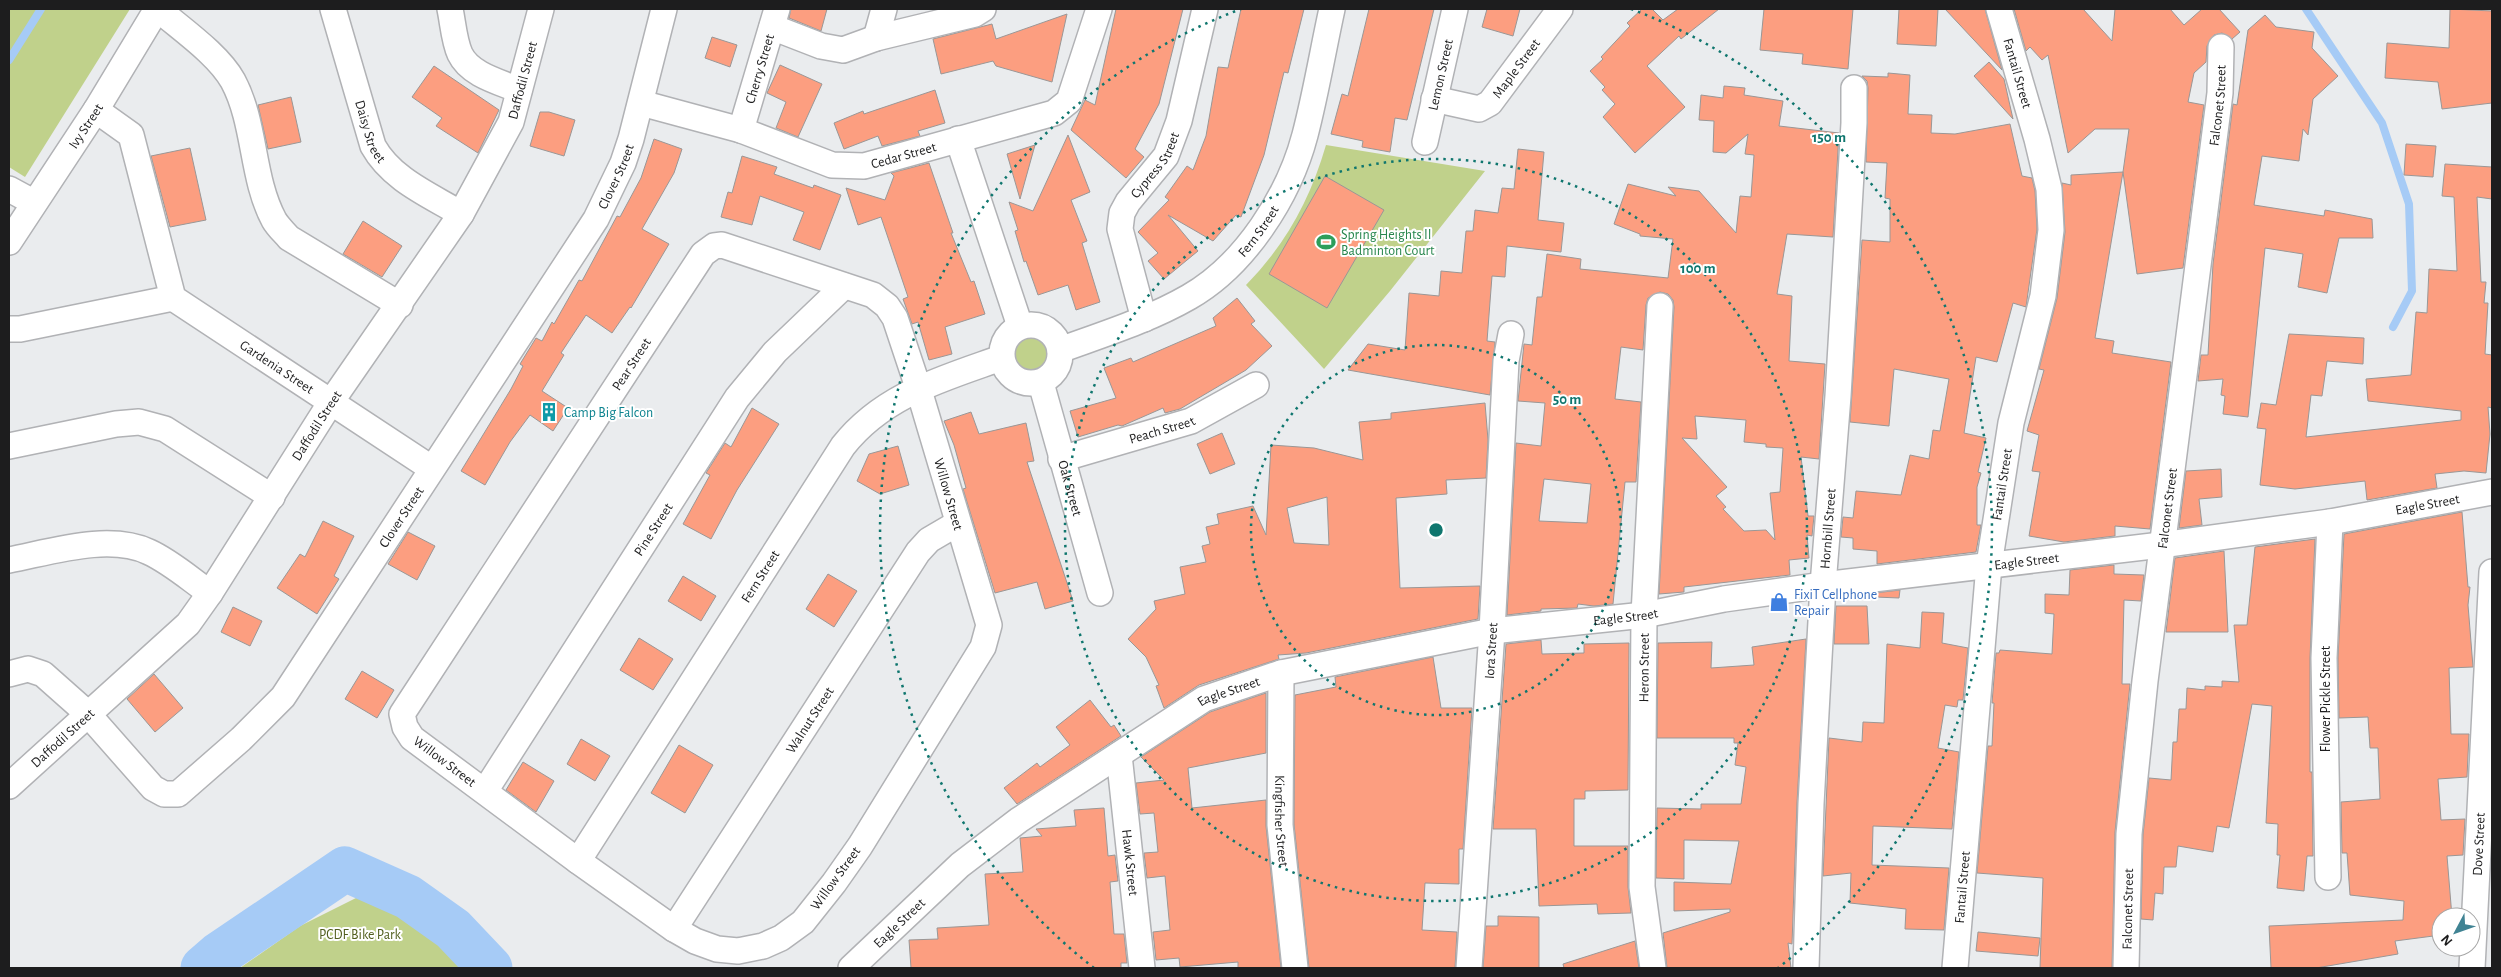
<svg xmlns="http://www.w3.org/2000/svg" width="2501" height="977" font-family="'Alegreya Sans',sans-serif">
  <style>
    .green { fill: #c0d18b }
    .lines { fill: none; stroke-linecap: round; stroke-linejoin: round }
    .stream { stroke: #a6cbf6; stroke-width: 8 }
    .river { stroke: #a6cbf6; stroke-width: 45 }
    .building { fill: #fc9e80; stroke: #9a9796; fill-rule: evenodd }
    .minor-casing { stroke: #b1b2b5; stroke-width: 28 }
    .minor { stroke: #fff; stroke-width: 25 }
    .ring { fill: none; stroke: #0f766e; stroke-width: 2.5; stroke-dasharray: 2.5 5 }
    .labels { text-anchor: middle; stroke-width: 4; stroke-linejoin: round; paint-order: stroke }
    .street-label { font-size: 14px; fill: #1d1d1e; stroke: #fff }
    .leisure-label { font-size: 14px; fill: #27864d; stroke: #fff; text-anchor: start }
    .culture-label { font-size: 14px; fill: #0d838f; stroke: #fff; text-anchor: start }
    .shop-label { font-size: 14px; fill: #366cbe; stroke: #fff; text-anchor: start }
    .park-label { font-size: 14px; fill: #515e1d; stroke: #fff }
    .centre { fill: #0f766e; stroke: #fff; stroke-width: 2.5 }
    .ring-label { font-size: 15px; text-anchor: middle; font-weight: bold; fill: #0f766e; stroke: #fff; stroke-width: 4; stroke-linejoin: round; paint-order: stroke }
  </style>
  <rect width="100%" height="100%" fill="#eaecee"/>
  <g class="green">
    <path d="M9,9H130L25,177L9,167Z"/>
    <path d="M1326,145L1485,171L1390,291L1324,369L1246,285C1286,244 1310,200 1326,145Z"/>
    <circle cx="1030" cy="355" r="24"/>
    <path d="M358,897L406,913L447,937L470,968H240L300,926Z"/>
  </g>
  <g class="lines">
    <g class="stream">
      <path d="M2306,9L2382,123L2409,204L2412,291L2393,327"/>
      <path d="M9,60L41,9"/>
    </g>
    <path class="river" d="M203,968L218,955L345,869L408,897L453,929L490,968"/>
  </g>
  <g class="building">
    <path d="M791,9H827L821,31L789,18Z"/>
    <path d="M1116,9H1183L1159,104L1135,149L1144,157L1126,178L1071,130L1085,100L1095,105Z"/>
    <path d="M1241,9H1304L1288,73L1284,72L1264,155L1241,217L1236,215L1213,241L1168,215L1198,251L1164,279L1148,261L1158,253L1138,232L1169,200L1165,197L1187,166L1193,170L1206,136L1218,67L1228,68Z"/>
    <path d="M1369,9H1434L1407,120L1395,118L1390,152L1362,147L1363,141L1331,134L1342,94L1348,96Z"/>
    <path d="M1487,9H1520L1513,36L1482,27Z"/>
    <path d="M1642,9H1652L1663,20L1678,9H1719L1681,39L1679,36L1647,66L1685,107L1635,153L1603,117L1615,104L1602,90L1605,87L1590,71L1603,59L1601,57L1630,26L1627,23Z"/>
    <path d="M1764,9H1853L1848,69L1802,64L1803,54L1760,50Z"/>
    <path d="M1899,9H1938L1936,46L1897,44Z"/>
    <path d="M1945,9H1985L2002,70Z"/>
    <path d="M2014,9H2083L2112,41L2115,9H2170L2184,25L2202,9H2219L2240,32L2232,39L2222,33L2214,35L2207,46L2206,62L2194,73L2188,102L2204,105L2183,268L2137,274L2123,172L2129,129H2095L2068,153L2048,55L2042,60L2030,47L2026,51Z"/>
    <path d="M2450,9L2492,11V103L2442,109L2438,82L2385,78L2387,43L2449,48Z"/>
    <path d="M1067,14L1052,82L996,66L993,61L941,74L933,39L992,24L996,39Z"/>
    <path d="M2265,15L2276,27L2314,32L2312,48L2338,76L2313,99L2308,135L2303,129L2299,161L2262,156L2254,205L2324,216L2325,210L2372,219L2373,238H2339L2327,293L2298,287L2303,254L2265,248L2248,417L2223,414L2225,396L2221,395L2223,379L2198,381L2201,355H2208L2213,264L2233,104L2237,105L2248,30Z"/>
    <path d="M712,37L737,45L730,67L705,58Z"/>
    <path d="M1989,62L2004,79L2013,119L1974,76Z"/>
    <path d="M780,65L822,84L798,137L776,128L786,102L767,93Z"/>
    <path d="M434,66L499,110L478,153L436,126L442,118L412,97Z"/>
    <path d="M1888,73L1910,75L1908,114L1932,115L1931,133L1955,134L2010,124L2022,176L2032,178L2035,191L2037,229L2026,307L2013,303L1997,362L1976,357L1964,433L1986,438L1978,472L1981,473L1977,487V525H1981L1976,552L1877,564V551L1853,549V538L1841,537L1843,517L1853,518L1856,491L1901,495L1910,455L1929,459L1933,430L1940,431L1949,379L1894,369L1889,426L1850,422L1862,240L1890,242V199L1885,198L1887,163L1866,162L1868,88L1867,81L1862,76L1888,77Z"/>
    <path d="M1724,86L1745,88L1744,95L1783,101L1779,126L1839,133L1833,237L1787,234L1777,294L1792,296L1789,361L1825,364L1819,459L1801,457L1808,516H1814L1812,536L1807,535L1809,558L1789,560L1790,575L1684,587V592L1659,594L1674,307L1673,300L1668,294L1660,292L1648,298L1646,305L1643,350L1621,347L1615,399L1641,402L1636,482H1625L1613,604L1594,606L1578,604L1577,608L1541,609V611L1507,615L1516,443L1541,446L1545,403L1518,401L1524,344L1532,345L1537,297H1542L1547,254L1581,259L1580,269L1668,278L1673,239L1640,236V234L1614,224L1628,184L1676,196L1668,187L1699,191L1736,233L1740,196L1751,197L1754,155L1745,154L1748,134L1726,153L1713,152L1714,121L1699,120L1701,95L1723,98ZM1695,416L1746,420L1744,442L1766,444V447L1783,448L1780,492L1770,493L1775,540L1766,530L1744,531L1723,509L1726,507L1716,496L1727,487L1682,438L1697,439ZM1544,479L1591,484L1587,523L1539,521Z"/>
    <path d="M935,90L945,123L918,131L920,136L882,146L878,136L844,149L834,123L863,111L864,114Z"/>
    <path d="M291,97L301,142L268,149L258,105Z"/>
    <path d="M540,112H549L575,120L564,156L530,146Z"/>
    <path d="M1068,135L1090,192L1071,200L1087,241L1082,243L1100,302L1076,310L1068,285L1038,295L1026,261L1024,262L1015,231L1018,230L1009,202L1033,211Z"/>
    <path d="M654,139L682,149L674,173L642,229L669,244L631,308L630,307L612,333L586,315L561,353L564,355L542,391L568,408L553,431L530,415L510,442L485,485L461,471L511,389L523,366L520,364L536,338L542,341L552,322L554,324L579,280L582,281L617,216L620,217L641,178Z"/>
    <path d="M2406,144L2436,146L2433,177L2404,175Z"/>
    <path d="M1035,145L1020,199L1007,154Z"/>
    <path d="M190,148L206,220L170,227L151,156Z"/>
    <path d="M1518,149L1544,152L1538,220L1564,223L1561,252L1507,246L1505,277L1492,276L1487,341L1495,342L1490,395L1348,370L1368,344L1405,350L1409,293L1439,296L1441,271L1462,273L1466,231H1473L1475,210L1498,213L1502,188L1514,189Z"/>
    <path d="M742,156L777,167L774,174L813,188L814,185L841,195L820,250L793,240L804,212L760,196L752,225L721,217L728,192L732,193Z"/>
    <path d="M929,163L953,233H951L971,282L974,281L985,314L945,327L952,354L929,360L918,322L912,324L903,299L908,297L881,217L858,225L846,188L885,200L894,176L891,173Z"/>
    <path d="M2445,164L2492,167V199L2477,197L2481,282H2486L2484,303H2488L2485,354L2492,355V408L2488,407L2490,434L2486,473L2464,471L2435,474L2437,488L2367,500L2365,481L2295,489L2260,485L2266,429L2257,428L2261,403L2276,405L2289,334L2364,338L2363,364L2327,361L2322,396L2311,395L2306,437L2461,420V411L2368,401L2366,379L2411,375L2416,312L2427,313L2429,269L2457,271L2454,197L2442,196Z"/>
    <path d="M2123,172L2095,338L2114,341L2112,353L2171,362L2150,529L2115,526V536L2064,542L2029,536L2040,472L2032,471L2039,435L2027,431L2044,370L2039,369L2057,298L2065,232L2062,183L2071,185V175Z"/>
    <path d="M1325,176L1384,210L1327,308L1269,274Z"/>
    <path d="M363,221L402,246L382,277L343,254Z"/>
    <path d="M1237,298L1255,321L1251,324L1272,346L1246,370L1180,409L1165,413L1163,408L1122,426L1118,425L1078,437L1070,411L1116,398L1104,368L1131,358L1133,362L1216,326L1213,318Z"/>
    <path d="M1485,403L1488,440L1486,478L1446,480L1447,494L1396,498L1400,588L1480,586L1478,619L1306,653L1278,655L1279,659L1199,685L1164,708L1156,686L1159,685L1146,657L1128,639L1156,609L1154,601L1185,594L1180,567L1206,562L1202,546L1210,544L1206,527L1219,524L1217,514L1253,506L1266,535L1271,445L1314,448L1363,460L1359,422L1391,419V413ZM1327,497L1329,545L1294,543L1287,508Z"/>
    <path d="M752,408L779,424L737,490L711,539L683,524L710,475L706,473L725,443L731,447Z"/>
    <path d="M971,412L979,434L1026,423L1034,461L1027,462L1073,601L1045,609L1037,582L995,593L963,489L966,488L954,445L944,421Z"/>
    <path d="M1222,433L1235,464L1210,474L1197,444Z"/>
    <path d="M898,446L909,485L880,494L857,481L869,454Z"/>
    <path d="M2221,469L2222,497L2199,499L2202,525L2179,528L2186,471Z"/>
    <path d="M2462,512L2468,587H2470L2468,605L2473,667L2449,668L2451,734H2469L2467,777L2438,779L2441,820L2465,819L2463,855L2447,856L2452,917H2441V935L2395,941L2398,954L2316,968H2271L2269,926L2403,920L2404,901L2350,895L2347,853H2342L2341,802L2380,799L2378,748H2370L2368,717L2339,718L2338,658L2344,534Z"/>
    <path d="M323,521L354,536L334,576L339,579L317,614L277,588L300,554L305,557Z"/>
    <path d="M408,532L435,546L417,580L388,564Z"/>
    <path d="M2315,539L2310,658V772H2312L2313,856H2307L2304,891L2277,888L2280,855H2277L2278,824L2266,823L2272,706L2252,704L2229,828L2217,826L2213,852L2178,846L2176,867H2164L2163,894L2155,893L2153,920L2141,919L2143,835L2149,778L2171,780L2173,742H2177L2179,709H2186L2187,688L2205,690V686L2222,687V681L2239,682L2234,625H2247L2255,547Z"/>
    <path d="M2224,551L2228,632H2166L2175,558Z"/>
    <path d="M2114,565V574L2144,575L2141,601L2124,600L2122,684H2130L2115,832L2112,968H2040L2043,878L1977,873L1988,746H1992L1994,703H1992L1996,653H1999L2000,650L2052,654L2054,614L2045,613V594L2069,595L2070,570Z"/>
    <path d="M828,574L857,591L834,627L806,609Z"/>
    <path d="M683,576L716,596L701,621L668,601Z"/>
    <path d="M1900,590L1899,598L1875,597V593Z"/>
    <path d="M1836,606H1867L1869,644H1834Z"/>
    <path d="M233,607L262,621L250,646L221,632Z"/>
    <path d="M1922,612L1944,613L1942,643L1968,648L1963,700H1958L1957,707L1945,705L1938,748L1959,752L1952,829L1873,826L1872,865L1949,868L1944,930L1905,929L1906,909L1850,903L1851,873L1823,876L1829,738L1862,742L1863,722L1884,723L1887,644L1920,648Z"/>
    <path d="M639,638L673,659L653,690L620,670Z"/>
    <path d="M1806,639L1797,803L1792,944L1788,943L1791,968H1667L1663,933L1730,912V909L1674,911V882L1731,884L1739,841L1684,840V879L1656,878L1657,808L1701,809V804H1741L1746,767L1735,765L1738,743H1734V738H1657L1658,643L1712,642L1711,668L1754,665L1752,647Z"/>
    <path d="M1541,640L1542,654L1584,653V644L1629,643L1628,790L1585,791V799H1574V846H1628V887L1631,913L1598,914L1597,904L1539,906L1536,829H1493L1506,644Z"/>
    <path d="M1433,657L1441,708H1472L1463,849H1459V884L1425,883L1422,930L1457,932L1455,968H1309L1294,824L1295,695L1336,687L1335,677Z"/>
    <path d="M362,671L394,690L377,718L345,699Z"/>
    <path d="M154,674L183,708L155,732L127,699Z"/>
    <path d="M1266,693V753L1188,768L1192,808L1266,800V826L1281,968H1238V962L1180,967L1179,958L1156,960L1153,932L1170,930L1165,876L1147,878L1144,853L1158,852L1154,813L1140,814L1136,783L1164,780L1141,757L1210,712Z"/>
    <path d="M1090,700L1111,727L1114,725L1121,736L1017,804L1004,788L1037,763L1040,767L1070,745L1056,727Z"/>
    <path d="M581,739L610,756L595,781L567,764Z"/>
    <path d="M679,745L713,765L685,813L651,793Z"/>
    <path d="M523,762L554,781L536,812L506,790Z"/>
    <path d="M1104,808L1108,856L1115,855L1118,881L1110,882L1114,934H1124L1127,963H1121V968H911L909,940L938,939L937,928L989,925L985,874L1023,872L1020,838L1042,836L1036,829L1076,826L1074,810Z"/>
    <path d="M1498,916L1539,917V968H1483L1486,926H1498Z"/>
    <path d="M1978,932L2040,938L2038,956L1976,951Z"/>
    <path d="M1635,941L1639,968H1564L1563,964Z"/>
  </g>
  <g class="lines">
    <g class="minor-casing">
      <g id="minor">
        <path d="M158,9C181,29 218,54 233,81C256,124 251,177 274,220C278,227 284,232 289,238L400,305"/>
        <path id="s1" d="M333,9L373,146C392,180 430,195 461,214"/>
        <path d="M450,9C453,23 454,41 460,54C470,75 500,82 519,90"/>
        <path d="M772,27L821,46L843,50L876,38L975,14L983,9"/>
        <path d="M876,38L884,9"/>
        <path id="s2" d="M1434,99L1479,109L1490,103L1560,9"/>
        <path id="s3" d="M641,103L741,130L832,165L864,166L1054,113L1069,101L1099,9"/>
        <path id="s4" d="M96,110L131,135L173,298L431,468"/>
        <path id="s5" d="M741,130L777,9"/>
        <path d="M958,139L1020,326"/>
        <path id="s6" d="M1425,142L1455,9"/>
        <path d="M9,189L33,202"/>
        <path id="s7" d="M9,242L96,110L157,9"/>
        <path d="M722,245L873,295L887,306L895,318L918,387L989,625L983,647L860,846L834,883L803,922L781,938L763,946L738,951L717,949L695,941L674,929L578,861L412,738L405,727L402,714L703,254L714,246Z"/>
        <path id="s8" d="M1144,319L1120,229L1122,213L1128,202L1166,156L1179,121L1205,9"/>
        <circle cx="1031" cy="354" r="29"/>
        <path d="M9,329H20L173,298"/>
        <path id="s9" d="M1060,350C1104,334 1149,320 1189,297C1245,265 1289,196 1305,135C1316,93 1323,50 1332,9"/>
        <path id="s10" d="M1041,383L1100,593"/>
        <path d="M9,446L116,424L139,422L165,429L272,497"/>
        <path id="s11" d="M1061,459L1191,421L1256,385"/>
        <path d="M9,560C51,552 109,533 149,552C171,562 191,580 210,593"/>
        <path id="s12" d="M1281,673L1280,825L1295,968"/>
        <path id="s13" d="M9,674L28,669L43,674L87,713L153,788L164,794H178L241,739L283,697L596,219L623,163L631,139L664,9"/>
        <path id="s14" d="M1119,755L1142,968"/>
        <path id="s15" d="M9,786L188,624L210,593L331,402L461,214L511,122L541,9"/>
        <path id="s16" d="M485,791L737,398L775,352L844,286"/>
        <path id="s17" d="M578,861L843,446C883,395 942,379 1001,358"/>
        <path d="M2328,877L2324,658L2330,522"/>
        <path id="s18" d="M674,929L918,552L929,540L958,523"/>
        <path id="s19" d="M851,968L960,865L1019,820L1204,699L1281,673L1492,631L1644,615L1724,599L1823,585L2161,545L2330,522L2492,492"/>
        <path id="s20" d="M1469,968L1492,631L1506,361L1511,334"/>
        <path id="s21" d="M1653,968L1642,887L1644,615L1660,306"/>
        <path id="s22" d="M1806,968L1811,804L1823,585L1838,396L1854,123V88"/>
        <path id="s23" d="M1955,968L1989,565L2011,423L2043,296L2051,230L2049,189L2037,139L1999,9"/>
        <path id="s24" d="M2126,968L2129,834L2145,681L2220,93L2221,47"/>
        <path id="s25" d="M2472,968L2492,572"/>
      </g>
    </g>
    <use href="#minor" class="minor"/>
  </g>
  <g class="ring">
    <circle cx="1436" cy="530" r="185"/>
    <circle cx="1436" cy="530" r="371"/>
    <path d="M1094 968A556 556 0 0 1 1241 9M1631 9A556 556 0 0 1 1778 968"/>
  </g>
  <defs>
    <g id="stadium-bare" transform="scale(1.5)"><path d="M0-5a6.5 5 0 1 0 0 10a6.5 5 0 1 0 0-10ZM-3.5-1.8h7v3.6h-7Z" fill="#2e9e5b" stroke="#fff" stroke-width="2.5" paint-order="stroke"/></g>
    <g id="building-bare" transform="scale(1.5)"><path d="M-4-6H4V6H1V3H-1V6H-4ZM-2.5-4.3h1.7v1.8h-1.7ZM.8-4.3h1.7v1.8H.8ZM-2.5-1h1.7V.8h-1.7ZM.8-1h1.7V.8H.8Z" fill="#0f9aa8" stroke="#fff" stroke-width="2.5" paint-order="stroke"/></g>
    <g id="shop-bare" transform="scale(1.5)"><path d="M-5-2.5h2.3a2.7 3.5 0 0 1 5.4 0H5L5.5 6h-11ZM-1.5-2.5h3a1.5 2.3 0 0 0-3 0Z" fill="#3f7fe0" stroke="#fff" stroke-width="2.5" paint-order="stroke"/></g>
  </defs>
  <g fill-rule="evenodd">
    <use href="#stadium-bare" x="1326" y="242"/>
    <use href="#building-bare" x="549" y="412"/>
    <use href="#shop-bare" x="1779" y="602"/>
  </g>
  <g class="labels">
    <g class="street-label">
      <text dy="5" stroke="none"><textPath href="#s2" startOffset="102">Maple Street</textPath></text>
      <text dy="5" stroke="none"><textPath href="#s5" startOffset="64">Cherry Street</textPath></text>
      <text transform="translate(2018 73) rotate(74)" y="5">Fantail Street</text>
      <text dy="5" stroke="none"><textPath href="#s6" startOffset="69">Lemon Street</textPath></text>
      <text dy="5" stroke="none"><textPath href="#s15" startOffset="882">Daffodil Street</textPath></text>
      <text dy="5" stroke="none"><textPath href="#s24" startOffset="868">Falconet Street</textPath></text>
      <text dy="5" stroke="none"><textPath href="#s7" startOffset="139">Ivy Street</textPath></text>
      <text dy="5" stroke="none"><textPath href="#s1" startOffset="128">Daisy Street</textPath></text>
      <text dy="5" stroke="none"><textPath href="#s3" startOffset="274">Cedar Street</textPath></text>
      <text dy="5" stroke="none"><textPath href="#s8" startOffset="168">Cypress Street</textPath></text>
      <text dy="5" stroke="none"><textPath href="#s13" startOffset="982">Clover Street</textPath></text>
      <text dy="5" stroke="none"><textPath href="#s9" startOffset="236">Fern Street</textPath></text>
      <text transform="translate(631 364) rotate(-57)" y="5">Pear Street</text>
      <text dy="5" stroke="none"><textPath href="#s4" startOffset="336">Gardenia Street</textPath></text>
      <text dy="5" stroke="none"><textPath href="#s15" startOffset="478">Daffodil Street</textPath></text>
      <text dy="5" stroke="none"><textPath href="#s11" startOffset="105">Peach Street</textPath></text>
      <text dy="5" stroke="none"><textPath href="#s23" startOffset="486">Fantail Street</textPath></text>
      <text dy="5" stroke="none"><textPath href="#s10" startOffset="109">Oak Street</textPath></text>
      <text transform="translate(949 494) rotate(74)" y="5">Willow Street</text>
      <text dy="5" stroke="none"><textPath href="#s19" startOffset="1686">Eagle Street</textPath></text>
      <text dy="5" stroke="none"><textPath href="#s24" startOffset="462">Falconet Street</textPath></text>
      <text dy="5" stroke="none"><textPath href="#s13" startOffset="579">Clover Street</textPath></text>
      <text dy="5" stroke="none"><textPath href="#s22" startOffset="440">Hornbill Street</textPath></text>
      <text dy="5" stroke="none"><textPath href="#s16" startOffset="311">Pine Street</textPath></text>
      <text dy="5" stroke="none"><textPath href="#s19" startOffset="1281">Eagle Street</textPath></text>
      <text dy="5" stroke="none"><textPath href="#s17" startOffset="338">Fern Street</textPath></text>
      <text dy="5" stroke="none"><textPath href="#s19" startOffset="876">Eagle Street</textPath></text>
      <text dy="5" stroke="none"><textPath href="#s20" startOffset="318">Iora Street</textPath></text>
      <text dy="5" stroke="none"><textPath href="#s21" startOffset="301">Heron Street</textPath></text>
      <text dy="5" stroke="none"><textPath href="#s19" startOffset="471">Eagle Street</textPath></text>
      <text transform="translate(2325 699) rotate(-90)" y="5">Flower Pickle Street</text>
      <text dy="5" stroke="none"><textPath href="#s18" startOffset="249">Walnut Street</textPath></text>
      <text dy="5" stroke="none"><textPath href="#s15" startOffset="72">Daffodil Street</textPath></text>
      <text transform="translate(445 761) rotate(37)" y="5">Willow Street</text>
      <text dy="5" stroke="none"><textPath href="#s12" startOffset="148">Kingfisher Street</textPath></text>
      <text dy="5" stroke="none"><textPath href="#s25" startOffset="124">Dove Street</textPath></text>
      <text dy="5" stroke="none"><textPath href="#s14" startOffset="108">Hawk Street</textPath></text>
      <text transform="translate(835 878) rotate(-54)" y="5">Willow Street</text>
      <text dy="5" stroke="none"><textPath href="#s23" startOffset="81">Fantail Street</textPath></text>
      <text dy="5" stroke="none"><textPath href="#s24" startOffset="59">Falconet Street</textPath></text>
      <text dy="5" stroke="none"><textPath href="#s19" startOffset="66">Eagle Street</textPath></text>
    </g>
    <g class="leisure-label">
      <text x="1341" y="239">Spring Heights II<tspan x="1341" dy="16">Badminton Court</tspan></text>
    </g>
    <g class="culture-label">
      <text x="564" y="417">Camp Big Falcon</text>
    </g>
    <g class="shop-label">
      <text x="1794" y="599">FixiT Cellphone<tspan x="1794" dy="16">Repair</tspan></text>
    </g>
    <g class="park-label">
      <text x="360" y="939">PCDF Bike Park</text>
    </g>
  </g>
  <circle cx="1436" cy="530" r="8" class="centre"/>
  <g class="ring-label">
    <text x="1829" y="142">150 m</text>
    <text x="1698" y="273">100 m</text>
    <text x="1567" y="404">50 m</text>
  </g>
  <rect width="2501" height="977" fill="none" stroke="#1d1d1e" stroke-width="20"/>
  <g transform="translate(2456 932) rotate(229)"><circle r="24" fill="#ffffff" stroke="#a5a5a5"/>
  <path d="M0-4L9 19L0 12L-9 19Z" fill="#408393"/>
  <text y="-8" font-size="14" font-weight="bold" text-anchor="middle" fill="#1d1d1e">N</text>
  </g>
</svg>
